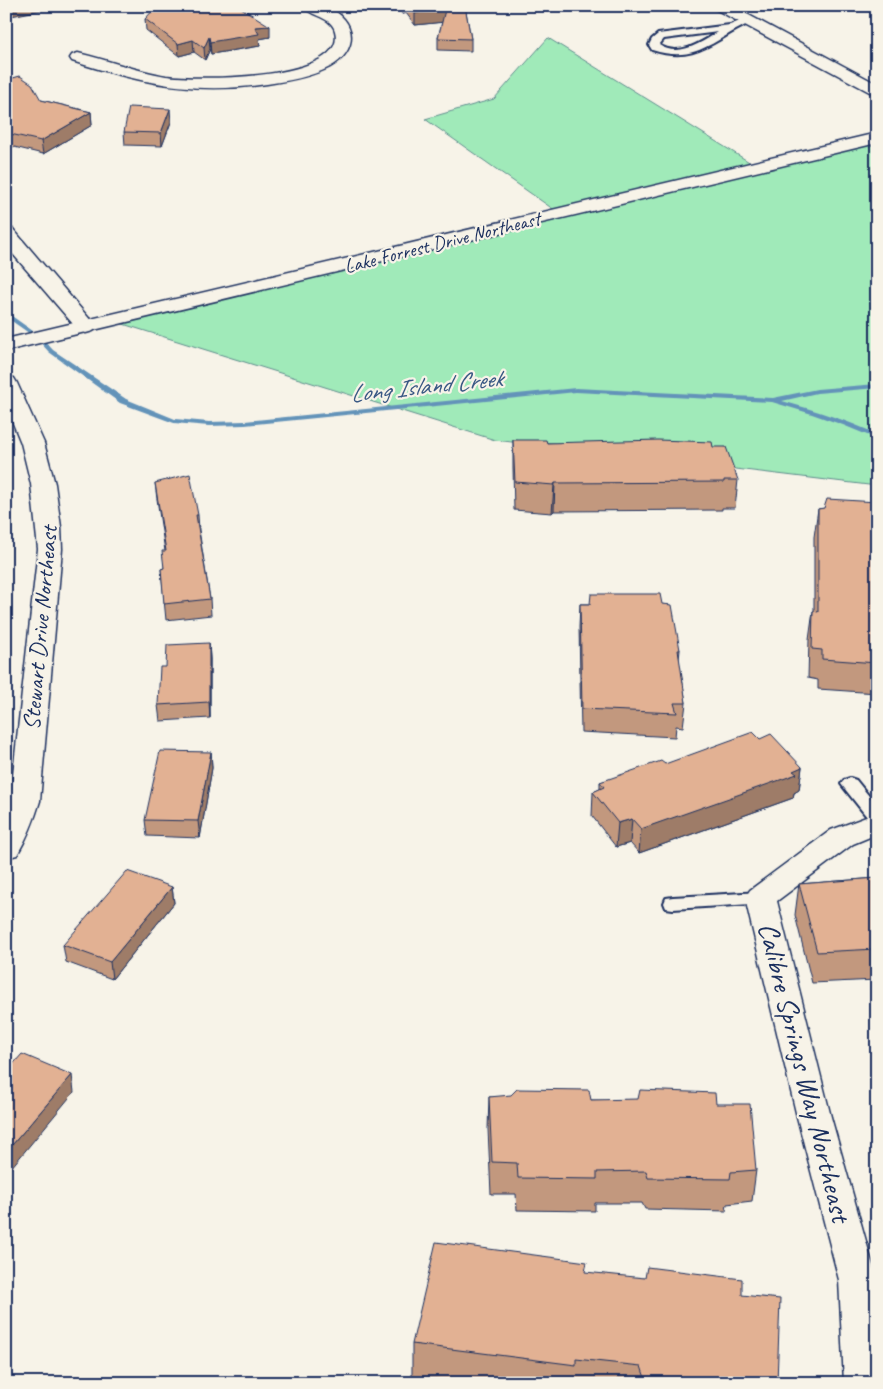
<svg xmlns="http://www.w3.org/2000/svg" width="883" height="1389" font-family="Caveat,sans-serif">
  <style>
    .green { fill: #a0eab9; stroke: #5e8c8c }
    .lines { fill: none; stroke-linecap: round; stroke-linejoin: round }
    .stream { fill: #6493b9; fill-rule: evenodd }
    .lane-casing { stroke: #1b2f5e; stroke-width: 4 }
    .street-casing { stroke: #1b2f5e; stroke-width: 3 }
    .secondary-casing { stroke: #1b2f5e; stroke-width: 3 }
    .lane { fill: #f7f3e8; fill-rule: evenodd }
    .street { fill: #f7f3e8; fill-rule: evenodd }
    .secondary { fill: #f7f3e8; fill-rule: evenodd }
    .wall { fill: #c2987e; stroke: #1b2f5e }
    .shaded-wall { fill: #9e7c67; stroke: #1b2f5e }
    .building { fill: #e2b193; stroke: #1b2f5e }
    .labels { text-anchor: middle; stroke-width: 4.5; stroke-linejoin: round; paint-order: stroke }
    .far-street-label { font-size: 20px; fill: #1b2f5e; stroke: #f7f3e8 }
    .street-label { font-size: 24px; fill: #1b2f5e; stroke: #f7f3e8 }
    .water-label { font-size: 25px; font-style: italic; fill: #395884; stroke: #f7f3e8 }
    .near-street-label { font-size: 29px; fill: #1b2f5e; stroke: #f7f3e8 }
  </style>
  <rect width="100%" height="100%" fill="#f7f3e8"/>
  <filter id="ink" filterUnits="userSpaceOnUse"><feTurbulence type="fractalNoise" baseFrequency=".02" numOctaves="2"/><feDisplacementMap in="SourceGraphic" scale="10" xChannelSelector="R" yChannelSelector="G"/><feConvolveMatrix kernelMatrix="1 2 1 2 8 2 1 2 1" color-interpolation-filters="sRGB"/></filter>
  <g filter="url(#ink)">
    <path class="green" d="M548,38L759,168L877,141V486L495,440L110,320L560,214L425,119L494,99Z"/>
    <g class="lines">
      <path class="stream" d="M6,312L40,336L53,350L126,399L175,419L209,422L245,421L576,388L773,398L817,389L877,384V388L817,393L782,401C815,410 846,420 877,434V439L843,425L812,414L772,402L576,392L245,425L209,426L174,423L120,403L49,352L36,338L6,317Z"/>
      <g class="lane-casing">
        <g id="lane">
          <path d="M747,18L752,21L750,23C712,40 697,64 652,50L649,45L652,39L658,34L730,25ZM718,32C701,43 678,58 659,45L664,39Z"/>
          <path d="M850,778L856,780L877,806V824L871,822L841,784L844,780Z"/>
          <path d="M761,892L767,893L770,898L767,903L673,909L666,908L664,903L666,898L673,897Z"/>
        </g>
      </g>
      <g class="street-casing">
        <g id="street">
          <path d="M303,6C310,6 320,5 326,7C358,19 359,51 330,67C311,77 288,81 267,84C194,95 141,83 72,61L70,58L72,55L78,53C108,60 136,71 166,76C194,80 349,82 335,31C331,16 311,17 303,6Z"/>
          <path d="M712,6H732L877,84V96L715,9Z"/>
          <path d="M6,227L13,229L93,323L97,327L93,331L86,333L79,331L6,246Z"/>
          <path d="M6,376L14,378L17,383L44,443L55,484L61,527L62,549L40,801C34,821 27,838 17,855L6,858V815L10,801L38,549L31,484L21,443L6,406Z"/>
          <path d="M877,813V834L853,844L777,901L831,1117L877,1280V1383H844L839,1280L797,1117L745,898L750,890L831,830Z"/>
        </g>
      </g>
      <g class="secondary-casing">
        <path id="secondary" d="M877,133V143L6,351V339Z"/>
      </g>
      <use href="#lane" class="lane"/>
      <use href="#street" class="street"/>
      <use href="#secondary" class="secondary"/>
    </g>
    <g class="wall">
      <path d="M397,6H465L471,39V51L438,50V38L442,22L415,25L406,13L402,14Z"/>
      <path d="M145,19L270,37L259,39L260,46L211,54L210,49L205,60L194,52L179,56L146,30Z"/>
      <path d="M6,80L41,100L91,112L92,125L43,154L6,145Z"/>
      <path d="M171,122L162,146L125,145L124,132Z"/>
      <path d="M513,440L547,443L713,447L738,480L735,508H722V510L554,511L552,513L514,510L513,468Z"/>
      <path d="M155,483L198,515L199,530L210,599L211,615L166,620L161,569L164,568L165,551L157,499Z"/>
      <path d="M877,502V693L818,689V680L808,678L809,640L813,611H814V537L818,509Z"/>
      <path d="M580,604H662L680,650L679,660L686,703L683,727L676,726L675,737L581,732L579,627Z"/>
      <path d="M209,643L210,659V718L160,721L158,705Z"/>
      <path d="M760,739L802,767L799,790L794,793L793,798L639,853L630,843L616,847L592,816L593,792L600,789V782Z"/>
      <path d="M211,752L212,768L200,838L147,836L145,820Z"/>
      <path d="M877,878V980L812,983L795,915L799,884Z"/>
      <path d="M172,887L174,903L112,979L66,962L63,945Z"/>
      <path d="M489,1097L591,1100L716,1104L756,1170L752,1201L727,1204L726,1211L645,1209L642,1203H595V1211L517,1210L516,1194H491L488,1129Z"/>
      <path d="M586,1273L742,1295L777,1383H468L412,1376V1344Z"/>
    </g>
    <g class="shaded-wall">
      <path d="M6,6H77L47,9L6,17Z"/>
      <path d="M402,6H406V13L402,14Z"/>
      <path d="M445,10V22L415,25V13Z"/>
      <path d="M270,26V37L259,39L260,46L211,54L210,42L255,27Z"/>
      <path d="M209,37L210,49L205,60L204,48Z"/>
      <path d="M193,40L194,52L179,56L178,44Z"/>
      <path d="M170,109L171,122L162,146L161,133Z"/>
      <path d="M91,112L92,125L43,154L41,141Z"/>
      <path d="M555,483L554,511L552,513L554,485Z"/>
      <path d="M209,643L210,659V718L209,702Z"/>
      <path d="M211,752L212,768L200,838L198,821Z"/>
      <path d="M802,767L799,790L794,793L793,798L639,853L641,829Z"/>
      <path d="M632,819L630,843L616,847L618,823Z"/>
      <path d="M172,887L174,903L112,979L110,962Z"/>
      <path d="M72,1075L74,1092L6,1174V1152Z"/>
    </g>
    <g class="building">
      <path d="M157,6H238L270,26L255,27L259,34L210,42L209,37L204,48L193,40L178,44L145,19Z"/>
      <path d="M410,6H465L471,39L438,38L445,10L415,13Z"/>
      <path d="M20,76L32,84L41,100L91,112L41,141L6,133V80Z"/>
      <path d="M129,107L170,109L161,133L124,132Z"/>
      <path d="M513,440H546L547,443L658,440L712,442L713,447H726L738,480H724V482L555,483L554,485L515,482Z"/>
      <path d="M190,474L198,515H196L210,599L164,604L161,569L164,568L162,551H166L155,483Z"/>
      <path d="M827,499L877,502V663L822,659V650L812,649L813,611L818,612V509L824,508Z"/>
      <path d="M591,594H660L662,604L672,605L680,650H678L686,703H674L677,713L582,709L580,604H590Z"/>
      <path d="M209,643V702L158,705L160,667H166L167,645Z"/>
      <path d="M753,732L760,739L771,734L802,767L793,771L797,774L641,829L632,819L618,823L593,792L604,787L600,782L661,761L665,764Z"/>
      <path d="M160,751L211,752L198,821L145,820Z"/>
      <path d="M127,871L172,887L110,962L63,945Z"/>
      <path d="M877,878V949L817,952L799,884Z"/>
      <path d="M22,1054L72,1075L6,1152V1070L7,1071Z"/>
      <path d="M517,1089L589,1090L591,1100L638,1099L640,1090L715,1093L716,1104H750L756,1170L731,1172L730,1179L648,1178L646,1171L597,1172V1179L518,1178L517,1163L492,1162L489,1097L511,1095Z"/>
      <path d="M436,1242L587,1262L585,1272L645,1278L647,1267L742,1279V1295L780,1299L777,1383H764L741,1378L740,1383H732L645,1378L641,1366L576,1359V1365L412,1344Z"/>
    </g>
  </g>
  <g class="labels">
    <g class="far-street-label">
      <text transform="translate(442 242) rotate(-14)" y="7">Lake Forrest Drive Northeast</text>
    </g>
    <g class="street-label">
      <text transform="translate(40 628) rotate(-85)" y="8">Stewart Drive Northeast</text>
    </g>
    <g class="water-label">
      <text transform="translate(426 385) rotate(-6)" y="9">Long Island Creek</text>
    </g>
    <g class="near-street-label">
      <text transform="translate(805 1072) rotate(76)" y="10">Calibre Springs Way Northeast</text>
    </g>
  </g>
  <rect width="883" height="1389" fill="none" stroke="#f7f3e8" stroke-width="25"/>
  <rect x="12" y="12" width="858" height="1364" fill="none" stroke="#1b2f5e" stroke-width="2" filter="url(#ink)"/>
</svg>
